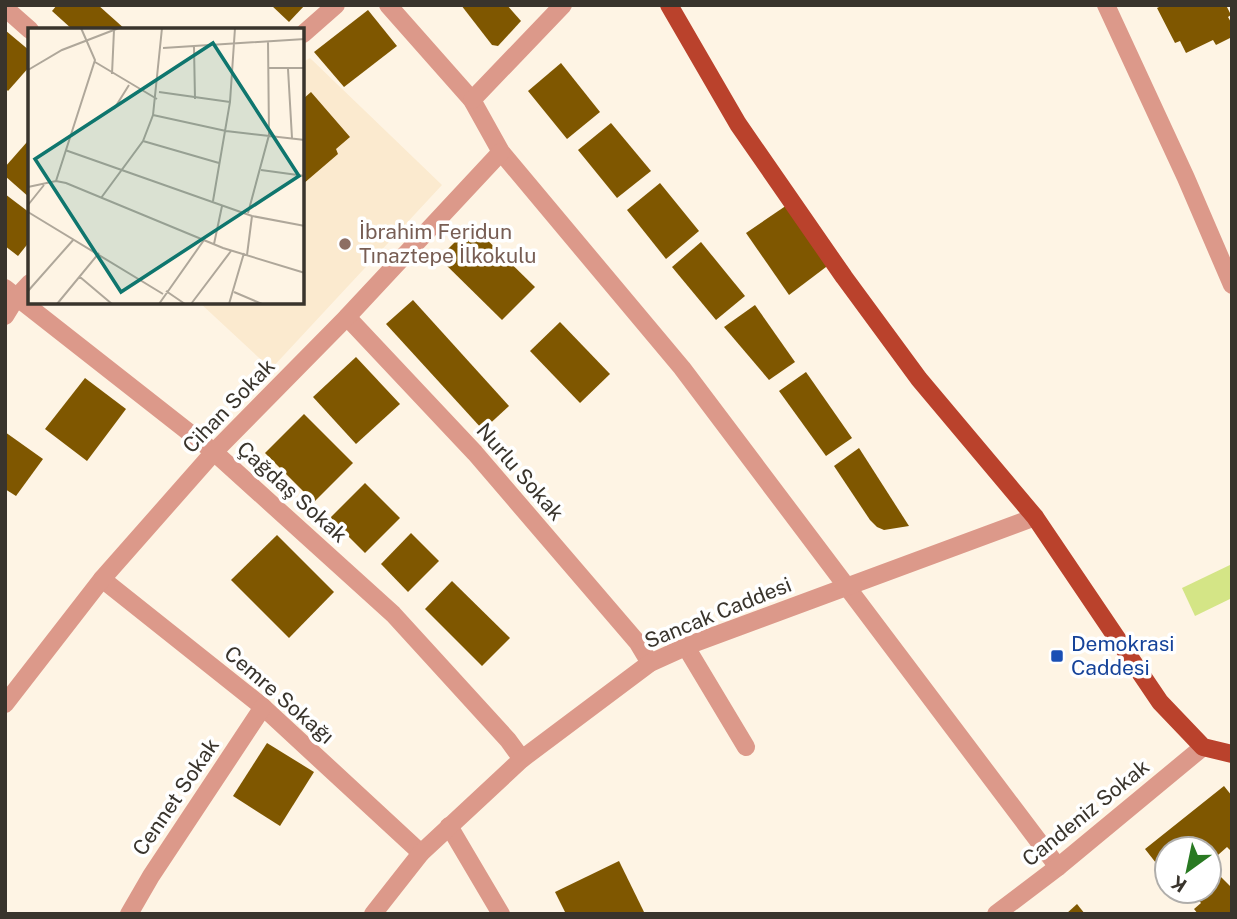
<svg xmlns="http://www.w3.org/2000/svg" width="1237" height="919" font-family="'Public Sans',sans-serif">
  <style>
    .built { fill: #fbeacf }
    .green { fill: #d4e586 }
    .building { fill: #7f5700 }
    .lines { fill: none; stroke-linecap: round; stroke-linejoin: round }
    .minor { stroke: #dc998a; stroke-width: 18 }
    .major { stroke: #ba422c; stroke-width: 18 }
    .education-dot { fill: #8d6e63; stroke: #fff; stroke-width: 2.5 }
    .transit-dot { fill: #1a4fb4; stroke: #fff; stroke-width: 2.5 }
    .labels { text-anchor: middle; stroke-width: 7; stroke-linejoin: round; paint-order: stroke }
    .education-label { font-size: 21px; fill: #785e54; stroke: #fff; text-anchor: start }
    .street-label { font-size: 21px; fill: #39342c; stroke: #fff }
    .transit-label { font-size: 21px; fill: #164399; stroke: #fff; text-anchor: start }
    .inset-road { fill: none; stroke: #afa79a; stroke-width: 2 }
    .view { fill: #0f766e; fill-opacity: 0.15; stroke: #0f766e; stroke-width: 3.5 }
    .inset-edge { fill: none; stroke: #39342c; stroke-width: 3.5 }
  </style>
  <rect width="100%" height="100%" fill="#fef4e4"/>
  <path class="built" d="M310,58L442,185L271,369L200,303H303V62Z"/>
  <path class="green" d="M1232,564V598L1195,616L1182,588Z"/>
  <g class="building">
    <path d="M57,5H98L126,30H73L52,11Z"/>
    <path d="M271,5H305L289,22Z"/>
    <path d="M461,5H507L521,21L498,46L492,45Z"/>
    <path d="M1163,5H1226L1231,15L1228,17L1232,24V37L1216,45L1213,40L1186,53L1180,41L1175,43L1157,8Z"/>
    <path d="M368,10L397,46L344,87L314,52Z"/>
    <path d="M5,30L30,51V66L8,91L5,88Z"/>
    <path d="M561,63L600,112L567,139L528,91Z"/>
    <path d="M311,92L350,137L336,149L338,154L303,184V99Z"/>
    <path d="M611,123L651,171L617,198L578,150Z"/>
    <path d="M27,142L30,144V198L5,176V167Z"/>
    <path d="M660,183L699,231L666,259L627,210Z"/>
    <path d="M5,194L30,213V241L18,256L5,246Z"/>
    <path d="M790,203L830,264L789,295L746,233Z"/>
    <path d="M472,225L535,287L502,320L439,258Z"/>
    <path d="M701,242L745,296L716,320L672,267Z"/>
    <path d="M413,300L509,406L483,430L386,324Z"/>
    <path d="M755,305L795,362L769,380L724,327Z"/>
    <path d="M560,322L610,374L580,403L530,351Z"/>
    <path d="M356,357L400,404L356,444L313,397Z"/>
    <path d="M806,372L852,438L826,456L779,391Z"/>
    <path d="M85,378L126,409L87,461L45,429Z"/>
    <path d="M304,414L353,463L314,502L265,453Z"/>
    <path d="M5,432L43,459L16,496L5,489Z"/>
    <path d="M859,448L909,526L884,530L877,527L870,520L834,466Z"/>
    <path d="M365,483L400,518L365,553L330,518Z"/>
    <path d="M411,533L439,561L408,592L381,564Z"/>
    <path d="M277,535L334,592L289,638L231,580Z"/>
    <path d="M452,581L510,638L482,666L425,609Z"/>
    <path d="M267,743L314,772L280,826L233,796Z"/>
    <path d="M1224,786L1232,796V852L1227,847L1209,863V849H1167V877L1145,849Z"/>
    <path d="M619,861L645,914H566L555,892Z"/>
    <path d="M1209,865L1232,888V914H1198L1194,909L1201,903L1192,892L1184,899L1178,891H1209Z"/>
    <path d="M1077,904L1085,914H1066Z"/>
  </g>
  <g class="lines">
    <g class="minor">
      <path d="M388,5L472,100L501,152L682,368L1058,867"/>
      <path d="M1106,5L1186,178L1232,285"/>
      <path d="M5,8L30,30"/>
      <path d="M303,34L336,5"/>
      <path d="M472,100L563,5"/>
      <path d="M5,288L214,452L393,614L508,740L522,759"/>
      <path d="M5,316L16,298L30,283"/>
      <path d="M347,317L475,453L638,643L650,663"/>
      <path d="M102,579L263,707L421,853"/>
      <path d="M686,647L746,747"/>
      <path d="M5,704L102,579L214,452L347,317L501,152"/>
      <path d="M449,826L501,914"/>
      <path d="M129,914L151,876L263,707"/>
      <path d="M373,914L421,853L522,759L650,663L692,644L1035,517"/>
      <path d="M996,914L1058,867L1203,747"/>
    </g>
    <path class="major" d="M669,5L738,124L844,277L919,379L1035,517L1160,702L1203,747L1232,754"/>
  </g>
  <circle class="education-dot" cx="345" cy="244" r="7"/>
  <rect class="transit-dot" x="1050" y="649" width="14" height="14" rx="3.5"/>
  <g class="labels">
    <g class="education-label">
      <text x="359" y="239">İbrahim Feridun<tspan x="359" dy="24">Tınaztepe İlkokulu</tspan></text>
    </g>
    <g class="street-label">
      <text transform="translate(229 406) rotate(-46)" y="7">Cihan Sokak</text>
      <text transform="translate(520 472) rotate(49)" y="7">Nurlu Sokak</text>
      <text transform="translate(292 492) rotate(42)" y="7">Çağdaş Sokak</text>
      <text transform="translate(718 613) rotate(-22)" y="7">Sancak Caddesi</text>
      <text transform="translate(279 695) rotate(41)" y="7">Cemre Sokağı</text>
      <text transform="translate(176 797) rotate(-56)" y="7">Cennet Sokak</text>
      <text transform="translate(1086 813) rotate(-39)" y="7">Candeniz Sokak</text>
    </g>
    <g class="transit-label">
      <text x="1071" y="651">Demokrasi<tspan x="1071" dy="24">Caddesi</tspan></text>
    </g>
  </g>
  <g transform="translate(28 28)">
    <rect width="276" height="276" fill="#fef4e4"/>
    <path class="inset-road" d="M166,19L167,71M135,20L277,11M67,34L129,71M240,40H277M260,41L264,110M0,42L34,22L91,0M84,46L86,2M131,64L202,74M86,81L101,57M125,87L198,103L277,112M115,113L191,135M37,122L224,188L277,198M233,142L277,148M28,153L67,32L53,0M0,159L28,153L38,155L195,220L277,245M73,170L115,113L125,87L134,0M185,173L202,74L207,0M0,177L16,157M0,184L135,266M220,185L241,107L240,13M186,216L194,178M219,227L224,188M52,249L84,276M0,263L46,211M138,263L157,276M206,264L234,276M29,276L71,225M131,276L176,212M163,276L203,223M201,276L216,225"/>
    <path class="view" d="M185,15L271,148L93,264L7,131Z"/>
    <rect width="276" height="276" class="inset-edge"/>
  </g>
  <rect width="1237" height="919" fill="none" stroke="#39342c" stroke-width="14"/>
  <g transform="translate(1188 870) rotate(213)"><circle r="33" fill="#ffffff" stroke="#b0aeab" stroke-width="2"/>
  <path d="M0-5L12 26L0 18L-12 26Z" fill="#297922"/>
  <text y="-10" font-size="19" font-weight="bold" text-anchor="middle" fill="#39342c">K</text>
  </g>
</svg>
